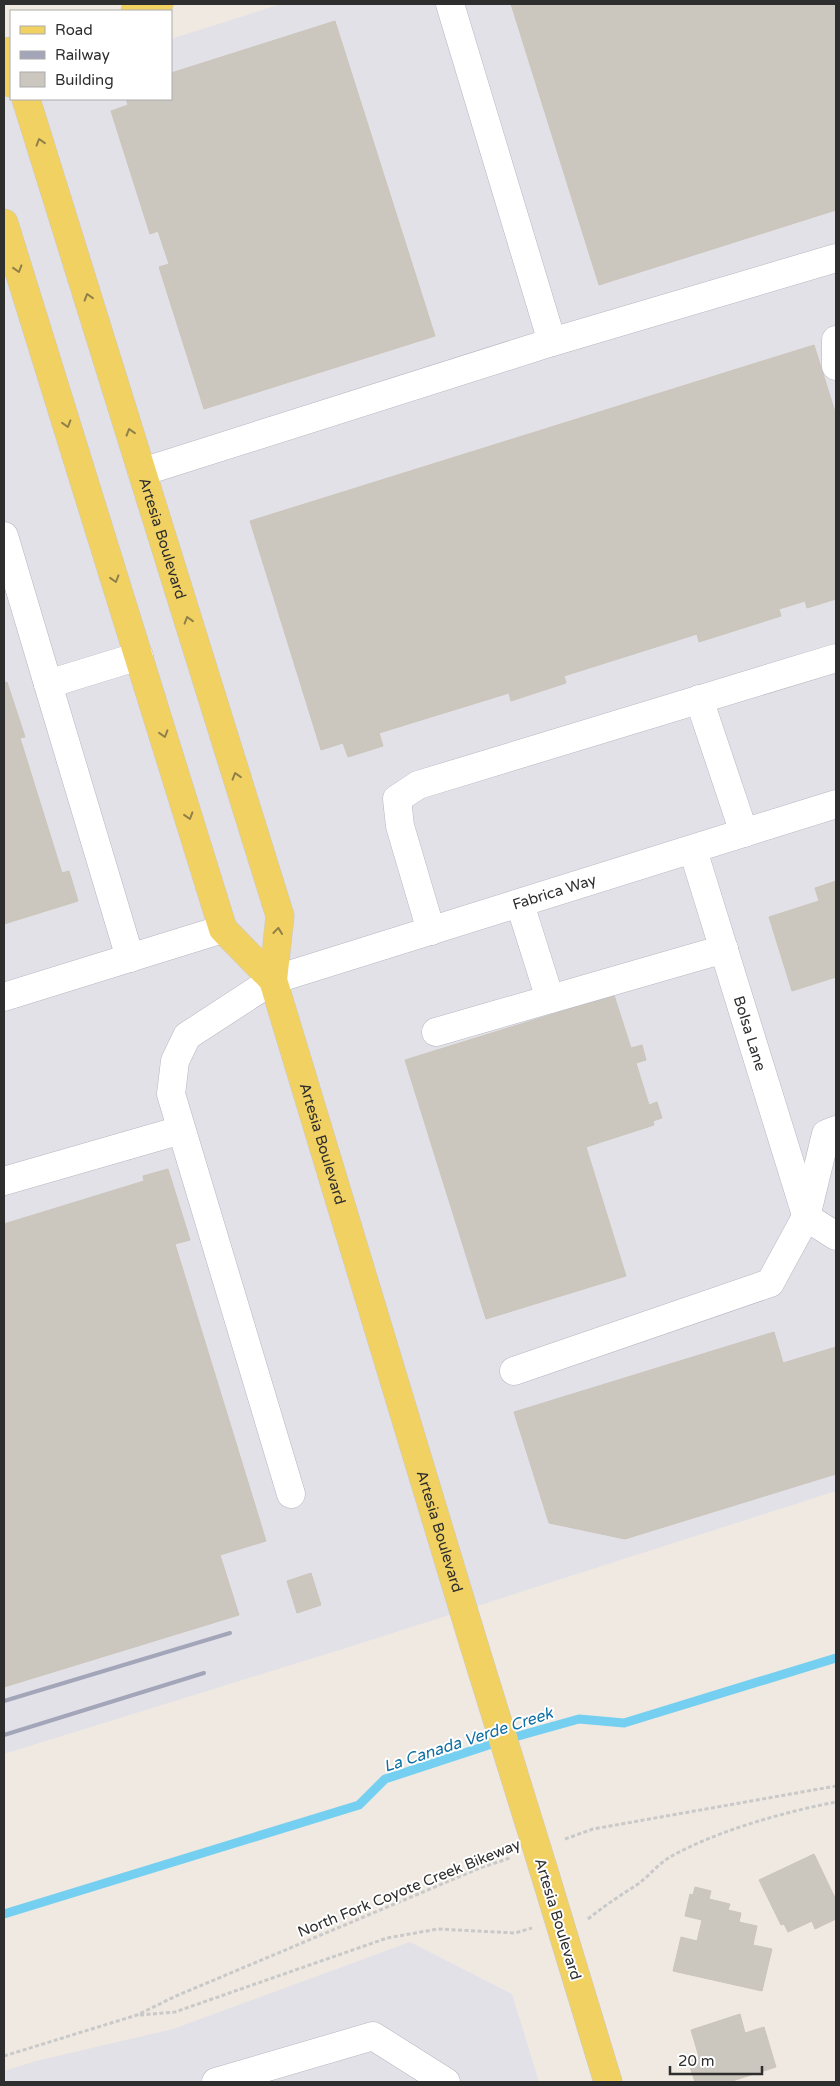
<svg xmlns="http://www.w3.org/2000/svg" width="840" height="2086" font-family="'Varela Round',sans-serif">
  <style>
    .industrial { fill: #e3e1e8 }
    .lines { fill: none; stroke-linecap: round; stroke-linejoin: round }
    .stream { stroke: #75cff0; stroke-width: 9 }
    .building { fill: #cbc7bf; stroke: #cbc5ba }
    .minor-casing { stroke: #b4b7c1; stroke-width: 29 }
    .major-casing { stroke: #c9c9c9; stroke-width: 29 }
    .path { stroke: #c9c9c9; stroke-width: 3; stroke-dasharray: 4 2.5; stroke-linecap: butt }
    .minor { stroke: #fff; stroke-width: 28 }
    .major { stroke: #f2d163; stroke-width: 28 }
    .rail { stroke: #a3a6b8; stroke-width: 4 }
    .major-bridge-casing { stroke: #c9c9c9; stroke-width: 29; stroke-linecap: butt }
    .major-bridge { stroke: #f2d163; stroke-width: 28 }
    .oneway { stroke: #908048 }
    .labels { text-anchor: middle; stroke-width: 4; stroke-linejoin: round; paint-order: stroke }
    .street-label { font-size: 15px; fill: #2e2e2e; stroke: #fff }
    .water-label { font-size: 16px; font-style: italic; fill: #0d6fa3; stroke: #fff }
  </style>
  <rect width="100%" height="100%" fill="#efe9e1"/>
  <g class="industrial">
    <path d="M281,4H836V1491L349,1647L4,1754V92L11,89V99H171V39Z"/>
    <path d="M410,1942L512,1994L539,2082H4V2071L36,2061L173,2029Z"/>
  </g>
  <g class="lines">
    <path class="stream" d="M4,1914L359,1805L385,1779L504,1740L579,1719L624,1723L836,1658"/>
  </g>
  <g class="building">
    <path d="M511,4H836V210L599,285Z"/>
    <path d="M335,21L435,336L204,409L159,267L169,264L158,231L150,234L111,111L128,105L126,99H171V73Z"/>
    <path d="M814,345L836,415V599L807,608L805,601L779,609L781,616L699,642L697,634L564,676L566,683L511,701L509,693L379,733L383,746L348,757L343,743L321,750L250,521Z"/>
    <path d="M7,682L25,737L20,738L62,873L69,871L78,901L4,924V683Z"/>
    <path d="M836,881V977L792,991L769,917L819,901L815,888Z"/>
    <path d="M614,995L631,1048L642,1045L646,1060L636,1063L649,1105L657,1102L662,1118L653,1121L654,1125L586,1147L626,1276L486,1319L405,1060Z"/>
    <path d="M168,1169L190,1240L175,1244L266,1541L220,1555L239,1615L4,1687V1224L144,1181L143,1176Z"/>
    <path d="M774,1332L783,1363L836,1347V1474L625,1539L549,1523L514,1412Z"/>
    <path d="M311,1573L321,1605L297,1613L287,1581Z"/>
    <path d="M814,1854L836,1900V1919L815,1929L812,1921L788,1932L784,1924L781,1925L759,1880Z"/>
    <path d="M695,1887L711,1891L709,1899L730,1904L728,1910L741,1913L739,1922L757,1926L753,1945L772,1949L762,1991L673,1971L681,1937L697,1941L702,1920L685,1916L690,1894L693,1895Z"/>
    <path d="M740,2014L745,2033L764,2027L776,2067L729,2082H695L688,2061L699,2057L691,2030Z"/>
  </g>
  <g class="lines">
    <g class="minor-casing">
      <g id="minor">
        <path d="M450,4L552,342L836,258"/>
        <path d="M836,340V366"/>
        <path d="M142,472L552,342"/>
        <path d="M4,536L48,684L139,656"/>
        <path d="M48,684L130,958"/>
        <path d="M699,699L744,833"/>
        <path id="s1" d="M693,850L806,1215"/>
        <path d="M520,904L550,999"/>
        <path d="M431,931L400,826L397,799L418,785L836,658"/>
        <path d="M4,997L223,929"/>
        <path d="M436,1032L724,949"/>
        <path d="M4,1181L181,1130"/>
        <path d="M806,1217L836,1236"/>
        <path d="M514,1371L770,1283L806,1217L826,1134L836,1130"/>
        <path id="s2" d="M291,1494L171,1094L175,1061L187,1036L273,980L836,804"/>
        <path d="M216,2082L373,2036L446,2082"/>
      </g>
    </g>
    <g class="major-casing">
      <g id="major">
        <path d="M135,11L159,4"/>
        <path d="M4,53L11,51"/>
        <path d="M4,77L11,83"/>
        <path id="s3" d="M26,99L280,916L273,980L474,1645"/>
        <path d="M4,223L223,929L273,980"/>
        <path d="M543,1868L608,2082"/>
      </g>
    </g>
    <g class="path">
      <path d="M565,1839L593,1829L836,1786"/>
      <path d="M588,1919C604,1906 621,1895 638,1884C649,1876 658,1864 670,1857C716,1831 784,1812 836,1802"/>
      <path d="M140,2015L175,2012L387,1938L438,1929L515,1933L532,1928"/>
      <path d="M4,2056L137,2015L176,1996L480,1868L510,1858"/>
    </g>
    <use href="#minor" class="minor"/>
    <use href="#major" class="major"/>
    <g class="rail">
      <path d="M4,1701L230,1633"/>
      <path d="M4,1735L204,1673"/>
    </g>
    <g class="major-bridge-casing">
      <path id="major-bridge" d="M474,1645L543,1868"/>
    </g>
    <use href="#major-bridge" class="major-bridge"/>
  </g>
  <defs><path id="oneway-chevron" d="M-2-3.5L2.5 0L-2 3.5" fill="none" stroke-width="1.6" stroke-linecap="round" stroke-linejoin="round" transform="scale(1.25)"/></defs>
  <g class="oneway">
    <use href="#oneway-chevron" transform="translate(40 142) rotate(-107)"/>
    <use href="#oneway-chevron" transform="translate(18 269) rotate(73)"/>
    <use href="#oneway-chevron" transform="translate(88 297) rotate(-107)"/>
    <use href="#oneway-chevron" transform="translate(67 424) rotate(73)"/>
    <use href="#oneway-chevron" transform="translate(130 432) rotate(-107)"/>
    <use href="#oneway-chevron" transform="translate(115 579) rotate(73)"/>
    <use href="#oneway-chevron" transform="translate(188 620) rotate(-107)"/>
    <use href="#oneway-chevron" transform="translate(164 734) rotate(73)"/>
    <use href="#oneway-chevron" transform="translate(236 776) rotate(-107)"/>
    <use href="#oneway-chevron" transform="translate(189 816) rotate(73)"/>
    <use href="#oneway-chevron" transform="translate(278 931) rotate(-84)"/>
  </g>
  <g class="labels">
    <g class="street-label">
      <text dy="5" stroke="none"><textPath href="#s3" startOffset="460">Artesia Boulevard</textPath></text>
      <text dy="5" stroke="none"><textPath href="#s2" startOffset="876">Fabrica Way</textPath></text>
      <text dy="5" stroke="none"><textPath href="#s1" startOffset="192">Bolsa Lane</textPath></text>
      <text dy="5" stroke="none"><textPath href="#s3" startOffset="1091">Artesia Boulevard</textPath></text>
      <text dy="5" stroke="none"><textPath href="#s3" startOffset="1496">Artesia Boulevard</textPath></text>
      <text transform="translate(409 1888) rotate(-22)" y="5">North Fork Coyote Creek Bikeway</text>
      <text transform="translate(558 1919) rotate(73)" y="5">Artesia Boulevard</text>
    </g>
    <g class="water-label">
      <text transform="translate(468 1739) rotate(-18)" y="6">La Canada Verde Creek</text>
    </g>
  </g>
  <rect width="840" height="2086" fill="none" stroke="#2e2e2e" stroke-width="10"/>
  <rect x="10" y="10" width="162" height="90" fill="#ffffff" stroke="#ababab"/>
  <rect x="20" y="26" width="25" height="8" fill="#f2d163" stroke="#ababab"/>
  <text x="55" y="35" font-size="15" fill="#2e2e2e">Road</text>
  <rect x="20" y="51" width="25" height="8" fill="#a3a6b8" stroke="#ababab"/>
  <text x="55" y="60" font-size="15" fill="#2e2e2e">Railway</text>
  <rect x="20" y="72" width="25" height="15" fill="#cbc7bf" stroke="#ababab"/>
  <text x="55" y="85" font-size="15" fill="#2e2e2e">Building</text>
  <path d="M670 2066v8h92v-8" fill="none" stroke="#2e2e2e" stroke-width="2.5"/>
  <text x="678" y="2066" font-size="15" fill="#2e2e2e" stroke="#ffffff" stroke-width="4" paint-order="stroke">20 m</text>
</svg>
